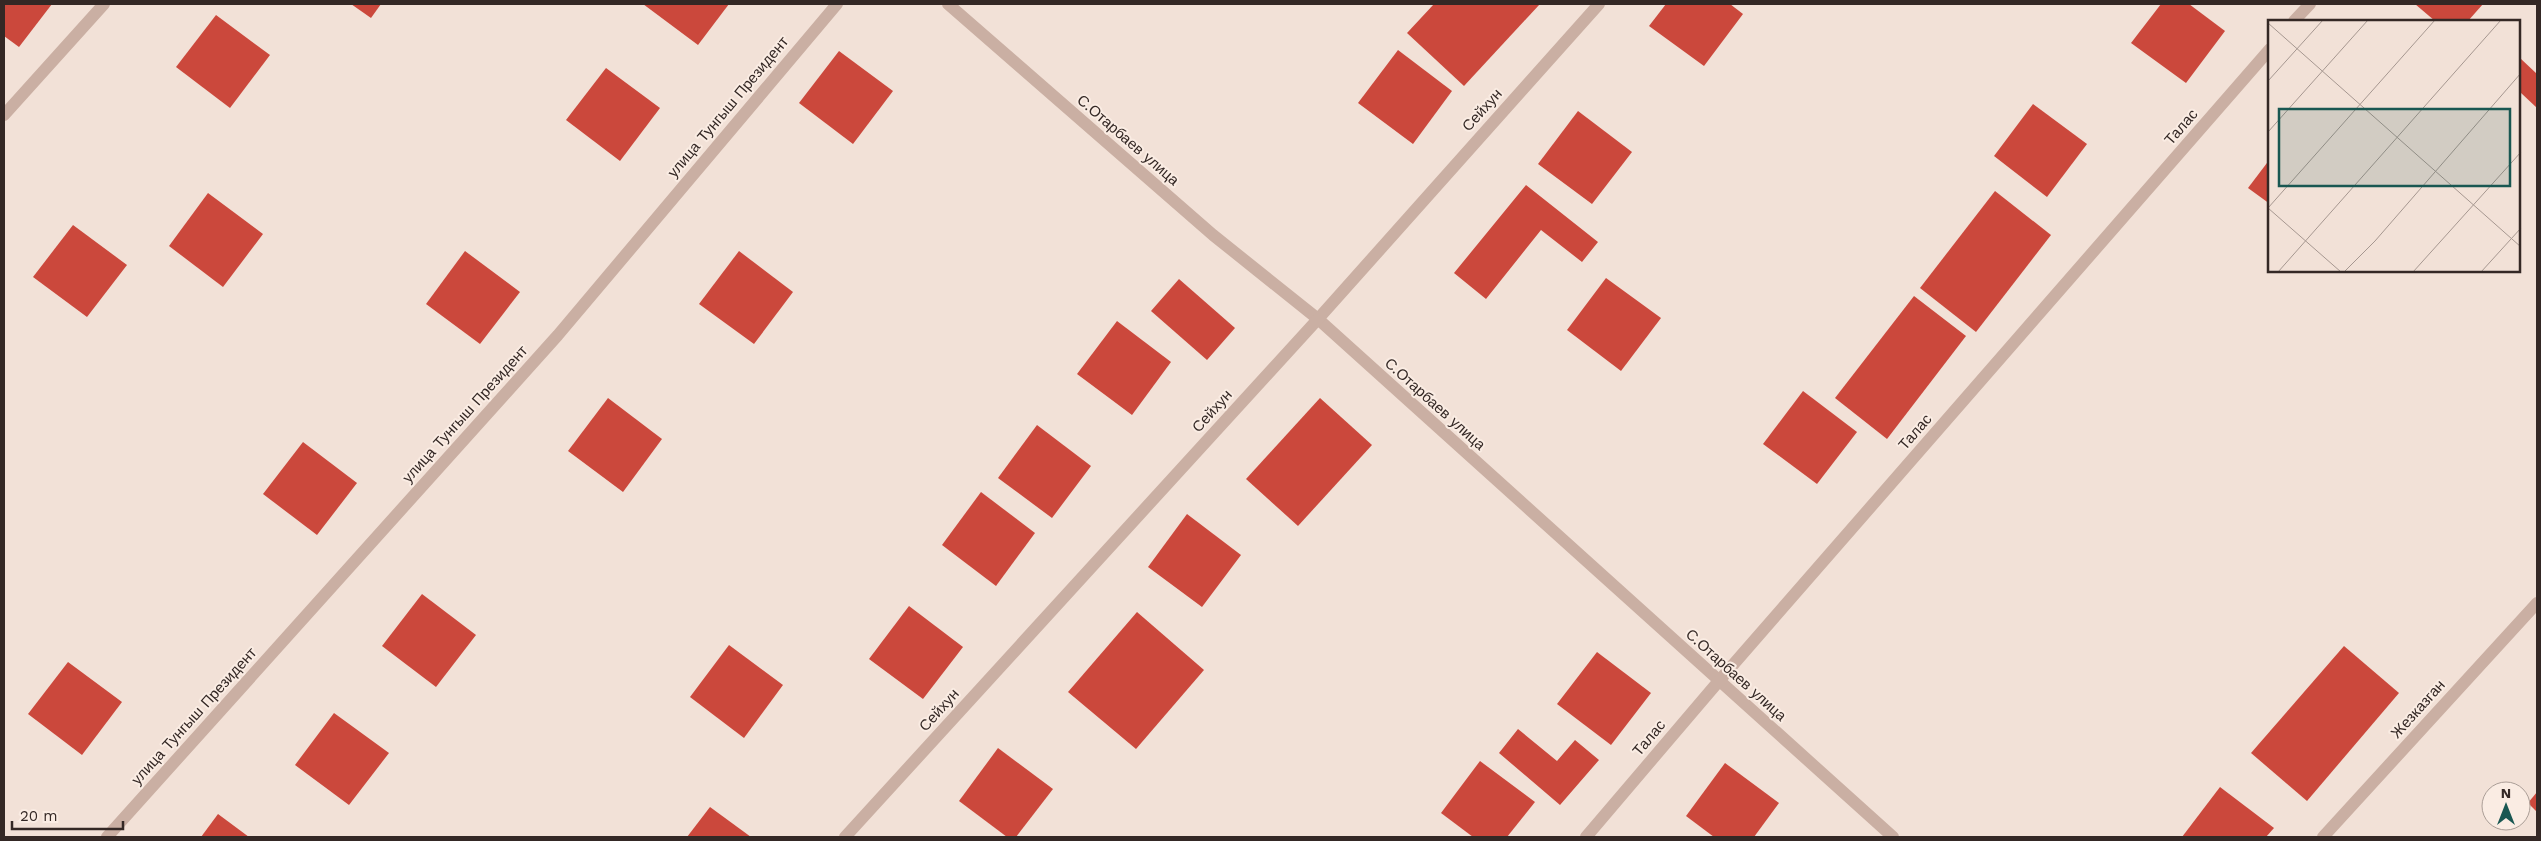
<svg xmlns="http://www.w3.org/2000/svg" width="2541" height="841" font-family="'Work Sans',sans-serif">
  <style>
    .building { fill: #cb483c }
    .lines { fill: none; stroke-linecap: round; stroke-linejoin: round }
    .street { stroke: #caafa3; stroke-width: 12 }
    .labels { text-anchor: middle; stroke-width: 4; stroke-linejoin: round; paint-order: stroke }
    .street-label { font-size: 15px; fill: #342825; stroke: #faece3 }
    .inset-road { fill: none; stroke: #a69790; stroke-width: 1 }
    .view { fill: #195752; fill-opacity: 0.15; stroke: #195752; stroke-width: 2.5 }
    .inset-edge { fill: none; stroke: #342825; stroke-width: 2.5 }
  </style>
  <rect width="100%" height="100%" fill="#f2e1d7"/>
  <g class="building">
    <path d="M4,4H52L19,47L4,36Z"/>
    <path d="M351,4H381L371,18Z"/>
    <path d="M643,4H729L698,45Z"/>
    <path d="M1434,4H1540L1464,86L1407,33Z"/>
    <path d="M1666,4H1730L1743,14L1704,66L1649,26Z"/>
    <path d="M2161,4H2189L2225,31L2186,83L2131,43Z"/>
    <path d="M2415,4H2483L2468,21H2435Z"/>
    <path d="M216,15L270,55L230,108L176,67Z"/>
    <path d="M1398,50L1452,91L1413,144L1358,103Z"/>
    <path d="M839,51L893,91L853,144L799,103Z"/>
    <path d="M2520,58L2537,74V108L2520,92Z"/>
    <path d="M606,68L660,108L620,161L566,120Z"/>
    <path d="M2033,104L2087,144L2047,197L1994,156Z"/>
    <path d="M1578,111L1632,152L1592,204L1538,164Z"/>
    <path d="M2270,159V204L2248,188Z"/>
    <path d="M1526,185L1598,242L1582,262L1541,230L1486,299L1454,273Z"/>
    <path d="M1995,191L2051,235L1976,332L1920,288Z"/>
    <path d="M208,193L263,234L223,287L169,246Z"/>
    <path d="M73,225L127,265L87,317L33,277Z"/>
    <path d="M465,251L520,292L480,344L426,304Z"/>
    <path d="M739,251L793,292L754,344L699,304Z"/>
    <path d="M1606,278L1661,318L1621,371L1567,330Z"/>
    <path d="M1179,279L1235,328L1207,360L1151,311Z"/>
    <path d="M1914,296L1966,336L1887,439L1835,398Z"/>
    <path d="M1117,321L1171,362L1132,415L1077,374Z"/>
    <path d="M1803,391L1857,432L1817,484L1763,444Z"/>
    <path d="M608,398L662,439L623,492L568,451Z"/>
    <path d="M1320,398L1372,445L1298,526L1246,479Z"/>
    <path d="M1037,425L1091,466L1052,518L998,478Z"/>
    <path d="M303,442L357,483L317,535L263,494Z"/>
    <path d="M981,492L1035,533L996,586L942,545Z"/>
    <path d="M1187,514L1241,555L1202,607L1148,567Z"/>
    <path d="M422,594L476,635L436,687L382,646Z"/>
    <path d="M909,606L963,647L923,699L869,659Z"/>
    <path d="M1137,612L1204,670L1136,749L1068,692Z"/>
    <path d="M729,645L783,685L744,738L690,697Z"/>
    <path d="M2344,646L2399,693L2307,801L2251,753Z"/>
    <path d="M1597,652L1651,693L1611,745L1557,704Z"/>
    <path d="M68,662L122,702L82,755L28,714Z"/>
    <path d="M334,713L389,753L349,805L295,765Z"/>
    <path d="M1518,729L1557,761L1575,740L1599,760L1560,805L1499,753Z"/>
    <path d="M998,748L1053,789L1016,837H1007L959,801Z"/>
    <path d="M1480,761L1535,802L1507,837H1473L1441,813Z"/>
    <path d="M1725,763L1779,803L1754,837H1714L1686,816Z"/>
    <path d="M2220,787L2274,828L2266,837H2182Z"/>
    <path d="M2537,792V812L2528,803Z"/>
    <path d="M710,807L751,837H687Z"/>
    <path d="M218,814L249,837H201Z"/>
  </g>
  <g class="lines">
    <g class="street">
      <path d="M948,4L1213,235L1318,319L1893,837"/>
      <path d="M2294,21L2310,4"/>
      <path d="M4,115L104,4"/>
      <path d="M107,837L558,335L837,4"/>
      <path d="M845,837L1318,319L1599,4"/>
      <path d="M1586,837L1718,682L2270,49"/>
      <path d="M2323,837L2537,603"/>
    </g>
  </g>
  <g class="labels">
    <g class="street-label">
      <text transform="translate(728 107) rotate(-50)" y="5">улица Тунгыш Президент</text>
      <text transform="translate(1482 110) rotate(-48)" y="5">Сейхун</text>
      <text transform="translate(2181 127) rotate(-49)" y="5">Талас</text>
      <text transform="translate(1128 140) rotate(41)" y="5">С.Отарбаев улица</text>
      <text transform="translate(1435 404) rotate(42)" y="5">С.Отарбаев улица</text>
      <text transform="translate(1212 411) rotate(-48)" y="5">Сейхун</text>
      <text transform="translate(465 414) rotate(-48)" y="5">улица Тунгыш Президент</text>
      <text transform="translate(1915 432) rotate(-49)" y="5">Талас</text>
      <text transform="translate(1736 675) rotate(42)" y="5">С.Отарбаев улица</text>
      <text transform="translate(2418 709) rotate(-48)" y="5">Жезказган</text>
      <text transform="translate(939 710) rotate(-48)" y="5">Сейхун</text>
      <text transform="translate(194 716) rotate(-48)" y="5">улица Тунгыш Президент</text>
      <text transform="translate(1649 738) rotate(-50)" y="5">Талас</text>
    </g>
  </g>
  <g transform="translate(2268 20)">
    <rect width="252" height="252" fill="#f2e1d7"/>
    <path class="inset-road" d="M0,3L253,227M0,61L55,0M0,112L100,0M0,188L167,0M0,188L73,252M10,252L233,0M76,252L107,221L253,53M145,252L253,132M213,252L253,208"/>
    <path class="view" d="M11,89H242V166H11Z"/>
    <rect width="252" height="252" class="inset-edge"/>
  </g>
  <rect width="2541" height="841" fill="none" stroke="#342825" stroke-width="10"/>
  <g transform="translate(2506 806)"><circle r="24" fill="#faece3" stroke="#ab9e97"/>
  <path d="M0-4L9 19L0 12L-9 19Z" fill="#195752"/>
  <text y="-8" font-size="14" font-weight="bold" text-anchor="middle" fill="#342825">N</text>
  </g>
  <path d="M12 821v8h111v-8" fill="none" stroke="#342825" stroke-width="2.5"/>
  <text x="20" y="821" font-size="15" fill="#342825" stroke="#faece3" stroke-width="4" paint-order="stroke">20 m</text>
</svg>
